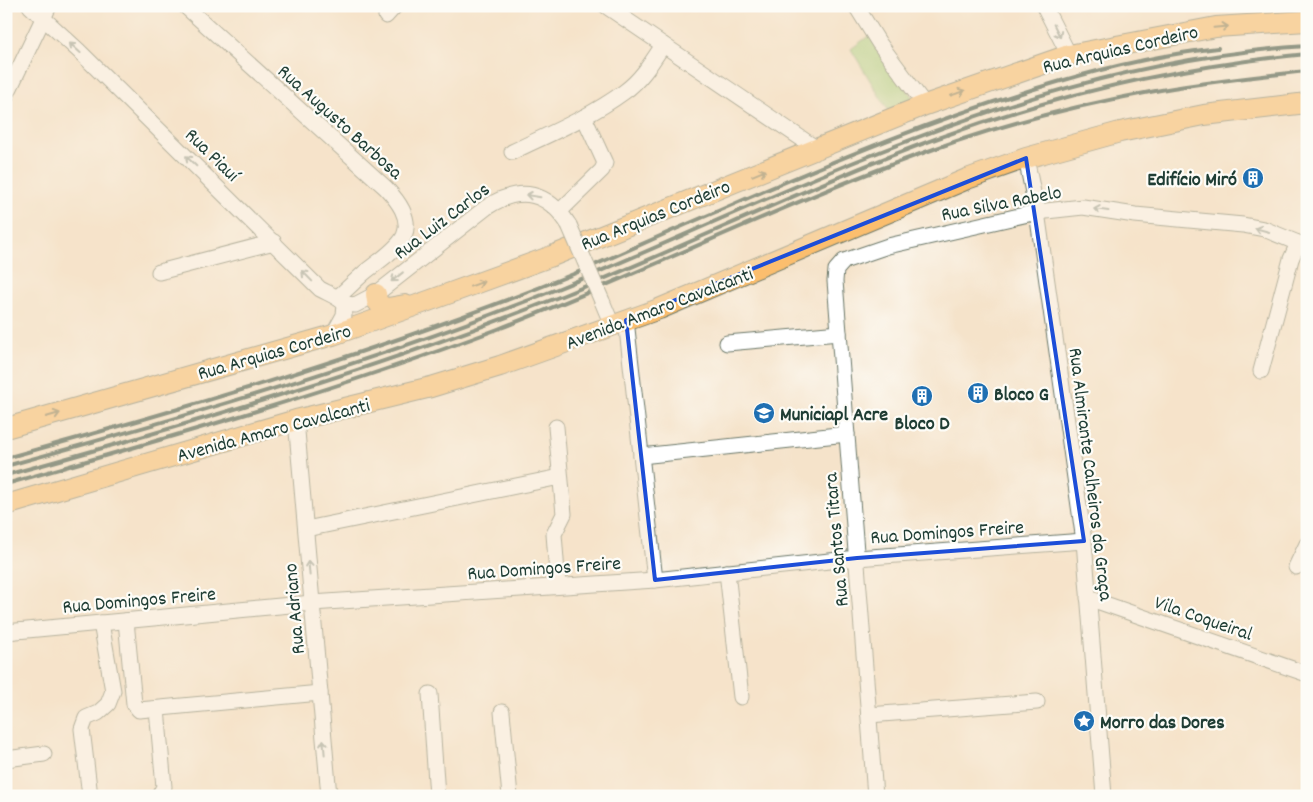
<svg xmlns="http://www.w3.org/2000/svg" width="1313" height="802" font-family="Dekko,sans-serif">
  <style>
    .green { fill: #a2d280; stroke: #60885a }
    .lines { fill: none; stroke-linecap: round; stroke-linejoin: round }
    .minor-casing { stroke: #6a7768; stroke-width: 17 }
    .major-casing { stroke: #6a7768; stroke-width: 22 }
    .minor { stroke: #fff; stroke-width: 15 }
    .major { stroke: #fbbe6e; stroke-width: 20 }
    .rail { stroke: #1f3d34; stroke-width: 4 }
    .minor-bridge-casing { stroke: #6a7768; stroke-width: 17; stroke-linecap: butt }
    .minor-bridge { stroke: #fff; stroke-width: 15 }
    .oneway { stroke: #82774e }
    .oneway2 { stroke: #8f9e9a }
    .marked { fill: none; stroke: #1d4ed8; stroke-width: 4; stroke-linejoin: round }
    .labels { text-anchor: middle; stroke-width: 4.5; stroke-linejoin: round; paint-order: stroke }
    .street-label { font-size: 20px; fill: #1f3d34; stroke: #fdfcf7 }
    .poi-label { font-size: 20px; font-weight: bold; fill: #1f3d34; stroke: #fdfcf7; text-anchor: start }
  </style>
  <rect width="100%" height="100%" fill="#fdfcf7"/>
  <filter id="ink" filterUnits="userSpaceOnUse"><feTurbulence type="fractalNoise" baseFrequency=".02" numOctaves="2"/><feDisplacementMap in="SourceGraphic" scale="10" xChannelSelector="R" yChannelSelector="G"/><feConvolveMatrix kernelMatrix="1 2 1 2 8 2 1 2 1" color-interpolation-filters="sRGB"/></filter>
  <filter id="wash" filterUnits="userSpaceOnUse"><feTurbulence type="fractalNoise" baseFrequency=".0096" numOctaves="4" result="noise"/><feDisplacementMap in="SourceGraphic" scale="20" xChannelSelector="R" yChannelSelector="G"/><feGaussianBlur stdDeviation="1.12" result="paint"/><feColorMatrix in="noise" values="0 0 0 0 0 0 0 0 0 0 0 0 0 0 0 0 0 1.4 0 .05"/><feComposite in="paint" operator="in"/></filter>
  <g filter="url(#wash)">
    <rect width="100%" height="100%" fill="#f5e3ca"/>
    <path class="green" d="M870,35L917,104L891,115L851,49Z"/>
  </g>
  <g filter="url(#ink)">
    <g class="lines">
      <g class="minor-casing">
        <g id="minor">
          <path d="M30,6L79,51L320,289C329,294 337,296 345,304L344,315L333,335"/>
          <path d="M185,6L386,188C397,200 412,218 404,236C397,250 376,263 364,273C355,281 347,289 338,297"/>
          <path d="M606,6L817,149"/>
          <path d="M856,6L879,43L925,105"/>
          <path d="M1044,6L1069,55"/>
          <path d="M386,16L395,6"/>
          <path d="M6,96L49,6"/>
          <path d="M512,152C549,134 590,117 624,92C641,80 652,62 663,45"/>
          <path d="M1026,158L1037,212L1084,541L1104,796"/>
          <path d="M560,211L602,170L605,163L584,117"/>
          <path d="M159,272L274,242"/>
          <path d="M602,301L612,325"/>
          <path d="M345,304L355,305L376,294L487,207C521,185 548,192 569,225"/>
          <path d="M626,320L655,580"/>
          <path d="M727,343L839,333"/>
          <path d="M1261,371L1291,259L1298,243"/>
          <path d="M296,420L329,796"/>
          <path d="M556,427L564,514L554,534L558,586"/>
          <path d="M641,456L847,434"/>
          <path d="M306,529L560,477"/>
          <path d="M1296,567L1307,544"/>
          <path d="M727,572L741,697"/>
          <path d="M1088,598L1307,674"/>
          <path d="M126,621L134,704L139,710L320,693"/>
          <path d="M6,632L312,603L655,580L857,558L1084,541"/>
          <path d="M430,694L437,796"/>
          <path d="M157,709L164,787L159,796"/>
          <path d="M502,712L510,796"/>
          <path d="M869,715L1037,702"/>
          <path d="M6,759L44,754"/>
          <path d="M90,796L82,729L86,718L98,713L108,704L113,691L101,623"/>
          <path d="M875,796L835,281L836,270L844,261L888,246L1037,212L1083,207L1135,215L1243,225L1264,229L1298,243L1307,249"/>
        </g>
      </g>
      <g class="major-casing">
        <g id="major">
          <path d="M376,294L377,301L381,306L388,308L405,305"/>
          <path d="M6,428L333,335L431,300L552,256L925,105L1069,55L1216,27L1307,21"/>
          <path d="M6,505L296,420L431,387L500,366L659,309L967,179L1026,158L1120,132L1204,115L1307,103"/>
        </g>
      </g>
      <use href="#minor" class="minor"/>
      <use href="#major" class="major"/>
      <g class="rail">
        <path d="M6,458C199,405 390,348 576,273C623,253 670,231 718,211C830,162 943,115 1061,81C1112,66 1165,54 1218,48"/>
        <path d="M6,466C192,415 378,361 557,289C634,258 709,223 785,191C952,119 1124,57 1307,46"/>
        <path d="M6,475C195,423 382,367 564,295C690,245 811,184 938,138C1058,94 1180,66 1307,54"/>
        <path d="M6,484C172,437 337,390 498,329C652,270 801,194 957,141C1019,120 1085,104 1150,92C1202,82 1254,77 1307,71"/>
      </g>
      <g class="minor-bridge-casing">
        <path id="minor-bridge" d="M569,225L602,301"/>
      </g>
      <use href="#minor-bridge" class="minor-bridge"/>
    </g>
    <defs><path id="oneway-shaft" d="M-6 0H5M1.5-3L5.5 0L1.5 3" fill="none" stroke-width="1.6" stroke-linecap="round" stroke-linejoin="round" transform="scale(1.25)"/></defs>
    <g class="oneway">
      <use href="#oneway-shaft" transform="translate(1221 27) rotate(-5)"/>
      <use href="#oneway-shaft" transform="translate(958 93) rotate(-20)"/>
      <use href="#oneway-shaft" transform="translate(759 173) rotate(-22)"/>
      <use href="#oneway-shaft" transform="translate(477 284) rotate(-20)"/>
      <use href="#oneway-shaft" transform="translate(53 415) rotate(-16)"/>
    </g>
    <g class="oneway2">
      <use href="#oneway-shaft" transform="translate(1057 31) rotate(63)"/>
      <use href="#oneway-shaft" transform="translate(75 48) rotate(-138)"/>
      <use href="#oneway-shaft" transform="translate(191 161) rotate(-136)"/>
      <use href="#oneway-shaft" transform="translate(533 196) rotate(-171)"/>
      <use href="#oneway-shaft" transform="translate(1101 210) rotate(-172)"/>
      <use href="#oneway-shaft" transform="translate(1262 230) rotate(-165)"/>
      <use href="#oneway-shaft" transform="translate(307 276) rotate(-134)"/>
      <use href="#oneway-shaft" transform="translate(397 277) rotate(142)"/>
      <use href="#oneway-shaft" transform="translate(309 568) rotate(-95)"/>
      <use href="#oneway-shaft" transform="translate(324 747) rotate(-95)"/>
    </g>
  </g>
  <path d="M0 0H1313V802H0ZM1026,158L1084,541L857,558L655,580L626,320Z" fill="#f5e3ca" fill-opacity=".55" fill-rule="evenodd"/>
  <path class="marked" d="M1026,158L1084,541L857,558L655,580L626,320Z"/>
  <defs>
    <g id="building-disc" transform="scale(1.125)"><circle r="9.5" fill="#1f6fb2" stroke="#fdfcf7"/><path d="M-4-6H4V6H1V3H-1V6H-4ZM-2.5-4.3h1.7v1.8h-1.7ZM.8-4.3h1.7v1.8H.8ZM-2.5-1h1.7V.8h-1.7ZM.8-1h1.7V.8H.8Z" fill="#fff"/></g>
    <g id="school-disc" transform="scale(1.125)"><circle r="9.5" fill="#1f6fb2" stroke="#fdfcf7"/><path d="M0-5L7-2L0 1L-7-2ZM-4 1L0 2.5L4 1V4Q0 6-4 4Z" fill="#fff"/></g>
    <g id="sight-disc" transform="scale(1.125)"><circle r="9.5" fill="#1f6fb2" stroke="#fdfcf7"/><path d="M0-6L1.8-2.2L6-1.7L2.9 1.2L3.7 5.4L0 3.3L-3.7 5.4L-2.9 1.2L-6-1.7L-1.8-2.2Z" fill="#fff"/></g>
  </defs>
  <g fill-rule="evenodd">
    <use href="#building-disc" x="1253" y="178"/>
    <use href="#building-disc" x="978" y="393"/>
    <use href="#building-disc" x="922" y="396"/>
    <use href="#school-disc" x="764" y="413"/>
    <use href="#sight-disc" x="1084" y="721"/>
  </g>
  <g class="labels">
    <g class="street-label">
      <text transform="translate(1120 48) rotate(-13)" y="7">Rua Arquias Cordeiro</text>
      <text transform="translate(341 121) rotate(42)" y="7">Rua Augusto Barbosa</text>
      <text transform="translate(213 154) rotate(44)" y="7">Rua Piauí</text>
      <text transform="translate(1001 202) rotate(-11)" y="7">Rua Silva Rabelo</text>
      <text transform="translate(655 214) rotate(-22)" y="7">Rua Arquias Cordeiro</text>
      <text transform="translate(441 220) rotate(-37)" y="7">Rua Luiz Carlos</text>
      <text transform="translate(659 307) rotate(-21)" y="7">Avenida Amaro Cavalcanti</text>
      <text transform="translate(274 351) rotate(-16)" y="7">Rua Arquias Cordeiro</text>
      <text transform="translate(273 429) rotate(-15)" y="7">Avenida Amaro Cavalcanti</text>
      <text transform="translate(1092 474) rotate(83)" y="7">Rua Almirante Calheiros da Graça</text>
      <text transform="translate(947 531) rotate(-4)" y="7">Rua Domingos Freire</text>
      <text transform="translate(835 540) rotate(-95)" y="7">Rua Santos Titara</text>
      <text transform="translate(544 567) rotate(-4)" y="7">Rua Domingos Freire</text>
      <text transform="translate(139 599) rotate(-5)" y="7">Rua Domingos Freire</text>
      <text transform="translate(293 609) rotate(-95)" y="7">Rua Adriano</text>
      <text transform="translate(1204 617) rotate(19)" y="7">Vila Coqueiral</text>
    </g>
    <g class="poi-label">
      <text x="1237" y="185" text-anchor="end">Edifício Miró</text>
      <text x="994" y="400">Bloco G</text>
      <text x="780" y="420">Municiapl Acre</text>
      <text x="922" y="429" text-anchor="middle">Bloco D</text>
      <text x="1100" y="728">Morro das Dores</text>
    </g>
  </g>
  <rect width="1313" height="802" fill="none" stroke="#fdfcf7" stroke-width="25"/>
</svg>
